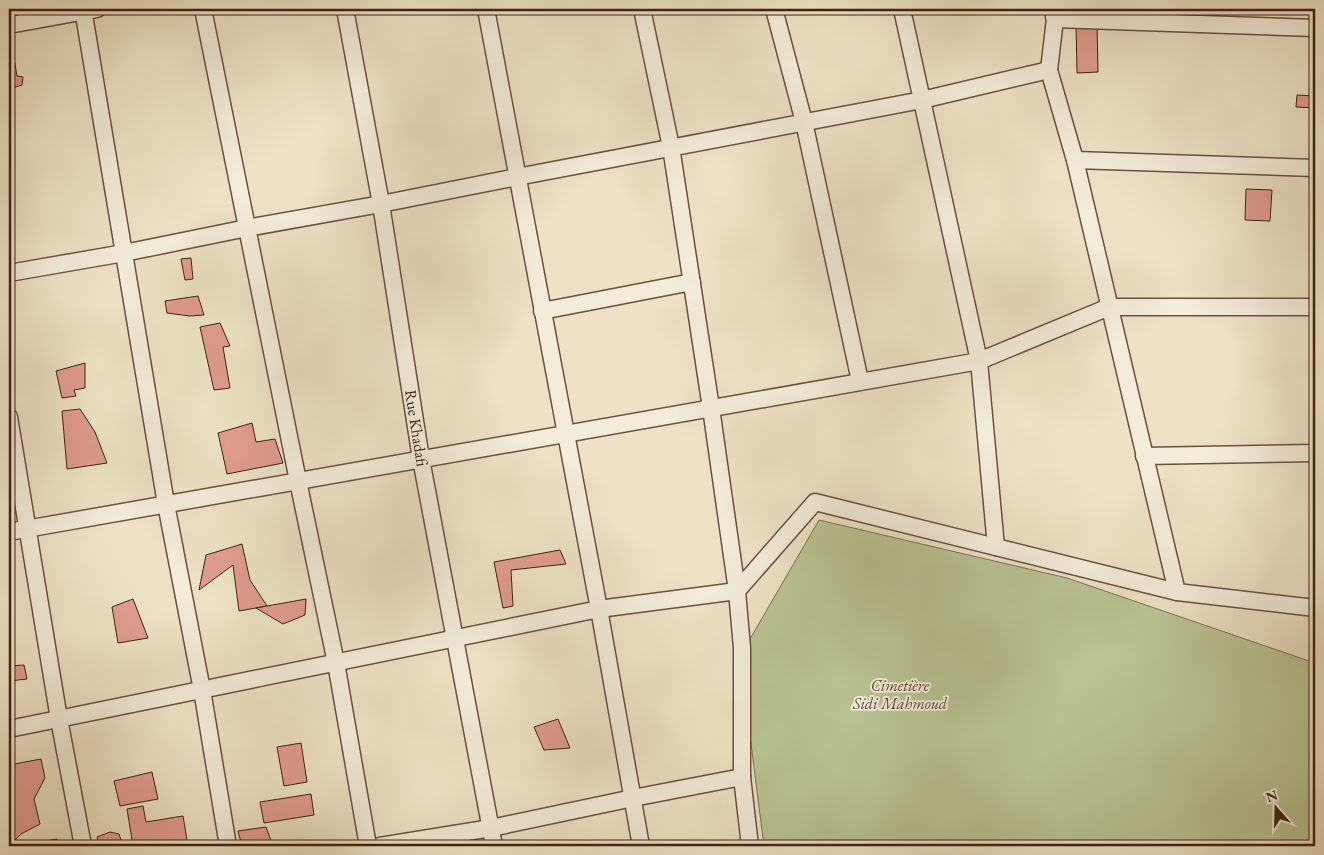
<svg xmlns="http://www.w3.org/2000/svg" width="1324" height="855" font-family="'EB Garamond',serif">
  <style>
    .green { fill: #b9c394; stroke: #7c7253 }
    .building { fill: #e09c91; stroke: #3f2112 }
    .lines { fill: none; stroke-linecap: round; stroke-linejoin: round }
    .minor-casing { stroke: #6a513f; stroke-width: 19 }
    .minor { stroke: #f3ecda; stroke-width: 16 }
    .labels { text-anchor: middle; stroke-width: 4; stroke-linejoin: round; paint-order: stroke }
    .street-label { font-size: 16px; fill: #3f2112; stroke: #f3ecda }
    .park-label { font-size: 16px; font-style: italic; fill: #5e4a32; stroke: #f3ecda }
  </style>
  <rect width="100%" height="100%" fill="#ede2c6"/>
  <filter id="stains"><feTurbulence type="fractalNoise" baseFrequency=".004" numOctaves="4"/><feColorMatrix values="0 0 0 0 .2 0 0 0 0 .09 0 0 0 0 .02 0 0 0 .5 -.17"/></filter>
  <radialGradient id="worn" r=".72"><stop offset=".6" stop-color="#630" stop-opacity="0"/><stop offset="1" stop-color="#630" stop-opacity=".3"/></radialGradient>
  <path class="green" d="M819,520L1067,578L1315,663V846H764L747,712L750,639Z"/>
  <g class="building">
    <path d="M1076,23H1097L1098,72L1077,73Z"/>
    <path d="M9,47H12L17,76L23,77L22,85L9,89Z"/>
    <path d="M1297,95L1315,96V108L1296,107Z"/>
    <path d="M1246,189L1272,190L1270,221L1245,220Z"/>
    <path d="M191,258L193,279L185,280L181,259Z"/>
    <path d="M198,296L204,315L190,316L167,313L165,301Z"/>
    <path d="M220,323L230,346L223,347L230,388L214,390L200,327Z"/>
    <path d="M85,363V388L74,390L76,396L62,398L56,371Z"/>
    <path d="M80,409L95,432L107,463L67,469L62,411Z"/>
    <path d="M252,423L256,442L275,439L283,463L227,474L218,433Z"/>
    <path d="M242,544L250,580L267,606L239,611L233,565L199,590L206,555Z"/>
    <path d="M560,550L566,564L511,570L513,606L503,608L494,562Z"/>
    <path d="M133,599L148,638L118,643L112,607Z"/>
    <path d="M306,599L305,615L283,624L256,608Z"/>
    <path d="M24,665L27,679L9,681V666Z"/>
    <path d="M558,719L570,748L544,750L534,727Z"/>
    <path d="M301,743L307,782L284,786L277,747Z"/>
    <path d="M41,759L45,778L34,799L40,824L21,834L11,844H9V786L10,785L9,765Z"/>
    <path d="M152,772L158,799L120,806L114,781Z"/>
    <path d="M311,794L314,815L264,823L260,802Z"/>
    <path d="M143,806L146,822L183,816L188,846H133L127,809Z"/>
    <path d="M266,827L273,846H242L238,831Z"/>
    <path d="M110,832L119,834L123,846H99L97,837Z"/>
    <path d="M57,839L58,846H15Z"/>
  </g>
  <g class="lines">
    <g class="minor-casing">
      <g id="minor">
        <path d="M83,9L166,504L202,690L228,846"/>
        <path d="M203,9L298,481L336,663L368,846"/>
        <path d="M345,9L381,204L421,459L494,846"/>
        <path d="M486,9L599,609L641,846"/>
        <path d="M642,9L671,147L711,408L737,591L742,648V777L750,846"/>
        <path d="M774,9L804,122L860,381"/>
        <path d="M902,9L979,361L996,547"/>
        <path d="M1069,9L1055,19L1049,70L1075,160L1177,592"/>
        <path d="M1054,17L1055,19L1315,28"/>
        <path d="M9,25L97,9"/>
        <path d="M1075,160L1315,168"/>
        <path d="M9,273L124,253L247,228L381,204L517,177L922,100L1049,70"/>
        <path d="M542,311L692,282"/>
        <path d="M9,417L59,719L83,846"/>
        <path d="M1144,456L1315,453"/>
        <path d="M9,532L979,361L1109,307H1315"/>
        <path d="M9,729L599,609L737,591L815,502L1177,592L1315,608"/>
        <path d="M380,846L491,828L633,798L742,777"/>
      </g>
    </g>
    <use href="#minor" class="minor"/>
  </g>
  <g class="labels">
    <g class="street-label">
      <text transform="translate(417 428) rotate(81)" y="6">Rue Khadafi</text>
    </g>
    <g class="park-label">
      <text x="900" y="691">Cimetière<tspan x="900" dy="18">Sidi Mahmoud</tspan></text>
    </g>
  </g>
  <rect width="1324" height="855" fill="none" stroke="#ede2c6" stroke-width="30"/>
  <rect x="10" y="10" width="1304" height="835" fill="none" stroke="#3f2112" stroke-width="2.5"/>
  <rect x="15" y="15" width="1294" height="825" fill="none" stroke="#3f2112"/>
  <g transform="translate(1276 808) rotate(340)" stroke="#f3ecda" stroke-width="4" paint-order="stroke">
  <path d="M0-4L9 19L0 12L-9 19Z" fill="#3f2112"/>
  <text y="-8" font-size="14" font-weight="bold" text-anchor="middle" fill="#3f2112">N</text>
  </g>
  <rect width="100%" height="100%" filter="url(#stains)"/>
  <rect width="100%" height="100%" fill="url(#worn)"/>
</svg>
